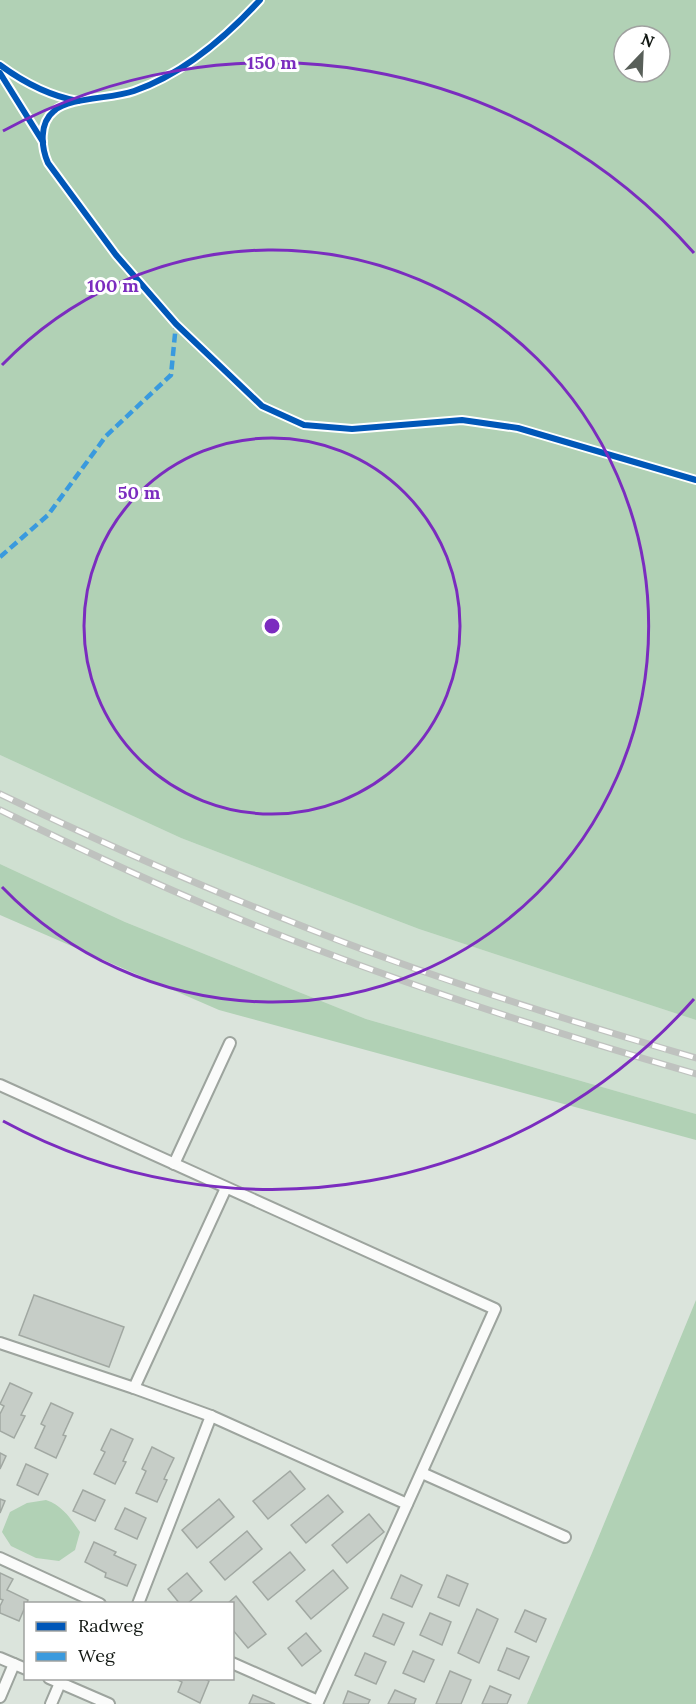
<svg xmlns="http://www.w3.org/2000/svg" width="696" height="1704" font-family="Lora,serif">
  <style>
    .built { fill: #cfe0d1 }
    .green { fill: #b1d1b5; fill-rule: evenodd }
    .building { fill: #c6cdc7; stroke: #a1a8a2; stroke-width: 1.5 }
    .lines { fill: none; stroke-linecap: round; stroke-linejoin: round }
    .service-casing { stroke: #9da49e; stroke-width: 14 }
    .service { stroke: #fafbfa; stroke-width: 10 }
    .rail-casing { stroke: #bfc2bf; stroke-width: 7 }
    .rail { stroke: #fff; stroke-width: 4.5; stroke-dasharray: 14; stroke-linecap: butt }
    .quiet { stroke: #3a9ade; stroke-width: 4.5; stroke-dasharray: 9 4.5; stroke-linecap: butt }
    .cycleway-casing { stroke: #fff; stroke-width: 10 }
    .cycleway { stroke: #0057b8; stroke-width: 6 }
    .ring { fill: none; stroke: #7b2cbf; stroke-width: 3 }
    .centre { fill: #7b2cbf; stroke: #fff; stroke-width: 3 }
    .ring-label { font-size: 18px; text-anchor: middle; font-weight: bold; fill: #7b2cbf; stroke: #fff; stroke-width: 6; stroke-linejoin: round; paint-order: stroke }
  </style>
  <rect width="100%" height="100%" fill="#dbe4dc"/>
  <path class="built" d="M0,755L181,838L419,929L696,1020V1114L366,1019L125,922L0,864Z"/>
  <g class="green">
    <path d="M0,0H696V1020L419,929L181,838L0,755ZM624,36H660V72H624Z"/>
    <path d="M0,864L125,922L366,1019L696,1114V1140L219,1010L0,915Z"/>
    <path d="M696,1300V1704H527L592,1553Z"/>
    <path d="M46,1500C63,1506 70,1518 80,1532L75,1550L59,1561L36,1558L11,1546L2,1532L10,1512L27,1503Z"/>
  </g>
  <g class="building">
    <path d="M34,1295L124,1327L109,1367L19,1335Z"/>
    <path d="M10,1383L32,1393L21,1415L25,1416L14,1438L0,1431V1414L4,1406L0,1404Z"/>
    <path d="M51,1403L73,1413L63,1435L66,1436L56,1458L35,1448L45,1426L41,1424Z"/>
    <path d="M111,1429L133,1439L123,1461L126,1462L115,1484L94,1474L105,1452L101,1450Z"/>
    <path d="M152,1447L174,1458L164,1479L167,1480L157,1502L136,1493L146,1471L142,1469Z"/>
    <path d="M0,1453L6,1456L0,1469Z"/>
    <path d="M26,1464L48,1474L38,1495L17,1485Z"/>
    <path d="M290,1471L305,1489L268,1519L253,1501Z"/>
    <path d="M83,1490L105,1500L95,1521L73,1511Z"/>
    <path d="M328,1495L343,1512L306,1543L291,1525Z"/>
    <path d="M0,1499L5,1501L0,1513Z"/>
    <path d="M219,1499L234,1517L197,1548L182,1530Z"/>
    <path d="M125,1508L146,1518L137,1539L115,1529Z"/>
    <path d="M369,1514L384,1532L347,1563L332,1545Z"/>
    <path d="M247,1531L262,1549L225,1580L210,1562Z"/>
    <path d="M94,1542L116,1552L114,1555L136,1565L127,1586L105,1577L106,1573L85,1562Z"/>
    <path d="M290,1552L305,1570L268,1600L253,1582Z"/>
    <path d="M333,1570L348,1588L311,1619L296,1601Z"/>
    <path d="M0,1573L13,1579L7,1590L28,1600L19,1621L0,1613V1606L3,1600L0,1599Z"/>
    <path d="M187,1573L202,1591L187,1604H180L168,1589Z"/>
    <path d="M401,1575L422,1585L412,1607L391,1598Z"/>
    <path d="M447,1575L468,1584L459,1606L438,1597Z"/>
    <path d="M236,1596L266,1634L248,1648L232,1629V1604H227Z"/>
    <path d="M477,1609L498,1619L479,1663L458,1653Z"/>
    <path d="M525,1610L546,1619L536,1642L515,1632Z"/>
    <path d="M430,1613L451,1622L442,1645L420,1635Z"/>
    <path d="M383,1614L404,1623L394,1645L373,1636Z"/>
    <path d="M306,1633L321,1651L302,1666L288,1648Z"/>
    <path d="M507,1648L529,1657L519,1679L498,1670Z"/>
    <path d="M413,1651L434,1660L424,1682L403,1673Z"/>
    <path d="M365,1653L386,1662L376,1684L355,1675Z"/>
    <path d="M450,1671L471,1680L461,1704H436Z"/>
    <path d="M174,1678H203L209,1681L200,1703L178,1692L182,1682Z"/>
    <path d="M490,1686L511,1695L507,1704H482Z"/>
    <path d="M395,1690L416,1699L414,1704H388Z"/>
    <path d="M348,1691L370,1700L368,1704H343Z"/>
    <path d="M253,1695L275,1704H249Z"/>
  </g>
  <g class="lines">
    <g class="service-casing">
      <g id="service">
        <path d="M0,1085L495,1309L317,1704"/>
        <path d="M174,1164L230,1043"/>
        <path d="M0,1343L134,1388L211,1416L407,1504"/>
        <path d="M134,1388L226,1188"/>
        <path d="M422,1473L565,1537"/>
        <path d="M0,1558L100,1604"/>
        <path d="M138,1604L211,1416"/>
        <path d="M0,1658L26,1669"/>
        <path d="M232,1663L318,1701"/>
        <path d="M49,1678L109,1704"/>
        <path d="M0,1697L14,1664"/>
        <path d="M51,1704L60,1683"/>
      </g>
    </g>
    <use href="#service" class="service"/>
    <g class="rail-casing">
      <g id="rail">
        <path d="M0,794C94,839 190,882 287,920C420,974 558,1018 696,1058"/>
        <path d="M0,810C94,856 189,900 287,938C421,990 558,1034 696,1074"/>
      </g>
    </g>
    <use href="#rail" class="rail"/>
    <path class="quiet" d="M0,557L48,515L106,436L171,375L176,324"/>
    <g class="cycleway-casing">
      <g id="cycleway">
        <path d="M260,0C225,38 183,74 134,91C112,99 69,97 54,111C39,123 41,147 48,163L116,255L176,324L262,406L304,425L352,429L462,420L518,428L696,480"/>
        <path d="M0,65C23,82 50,96 78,101"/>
        <path d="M0,73L43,142"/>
      </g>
    </g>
    <use href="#cycleway" class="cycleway"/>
  </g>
  <g class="ring">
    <circle cx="272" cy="626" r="188"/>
    <path d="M2 365A376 376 0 1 1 2 887"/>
    <path d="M694 999A563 563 0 0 1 3 1121M3 131A563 563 0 0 1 694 253"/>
  </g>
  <circle cx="272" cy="626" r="9" class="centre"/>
  <g class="ring-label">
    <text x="272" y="69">150 m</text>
    <text x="113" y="292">100 m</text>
    <text x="139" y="499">50 m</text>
  </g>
  <rect x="24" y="1602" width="210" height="78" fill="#ffffff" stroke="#a0a2a0" stroke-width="1.5"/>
  <rect x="36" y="1622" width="30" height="9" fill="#0057b8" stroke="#a0a2a0" stroke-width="1.5"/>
  <text x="78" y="1632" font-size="18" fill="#111712">Radweg</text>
  <rect x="36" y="1652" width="30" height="9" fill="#3a9ade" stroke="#a0a2a0" stroke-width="1.5"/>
  <text x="78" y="1662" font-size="18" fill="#111712">Weg</text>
  <g transform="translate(642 54) rotate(23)"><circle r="28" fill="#ffffff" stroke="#a0a2a0" stroke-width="1.5"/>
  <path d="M0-4.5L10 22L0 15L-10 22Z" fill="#585f59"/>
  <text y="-9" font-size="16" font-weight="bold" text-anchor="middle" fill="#111712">N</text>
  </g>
</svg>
